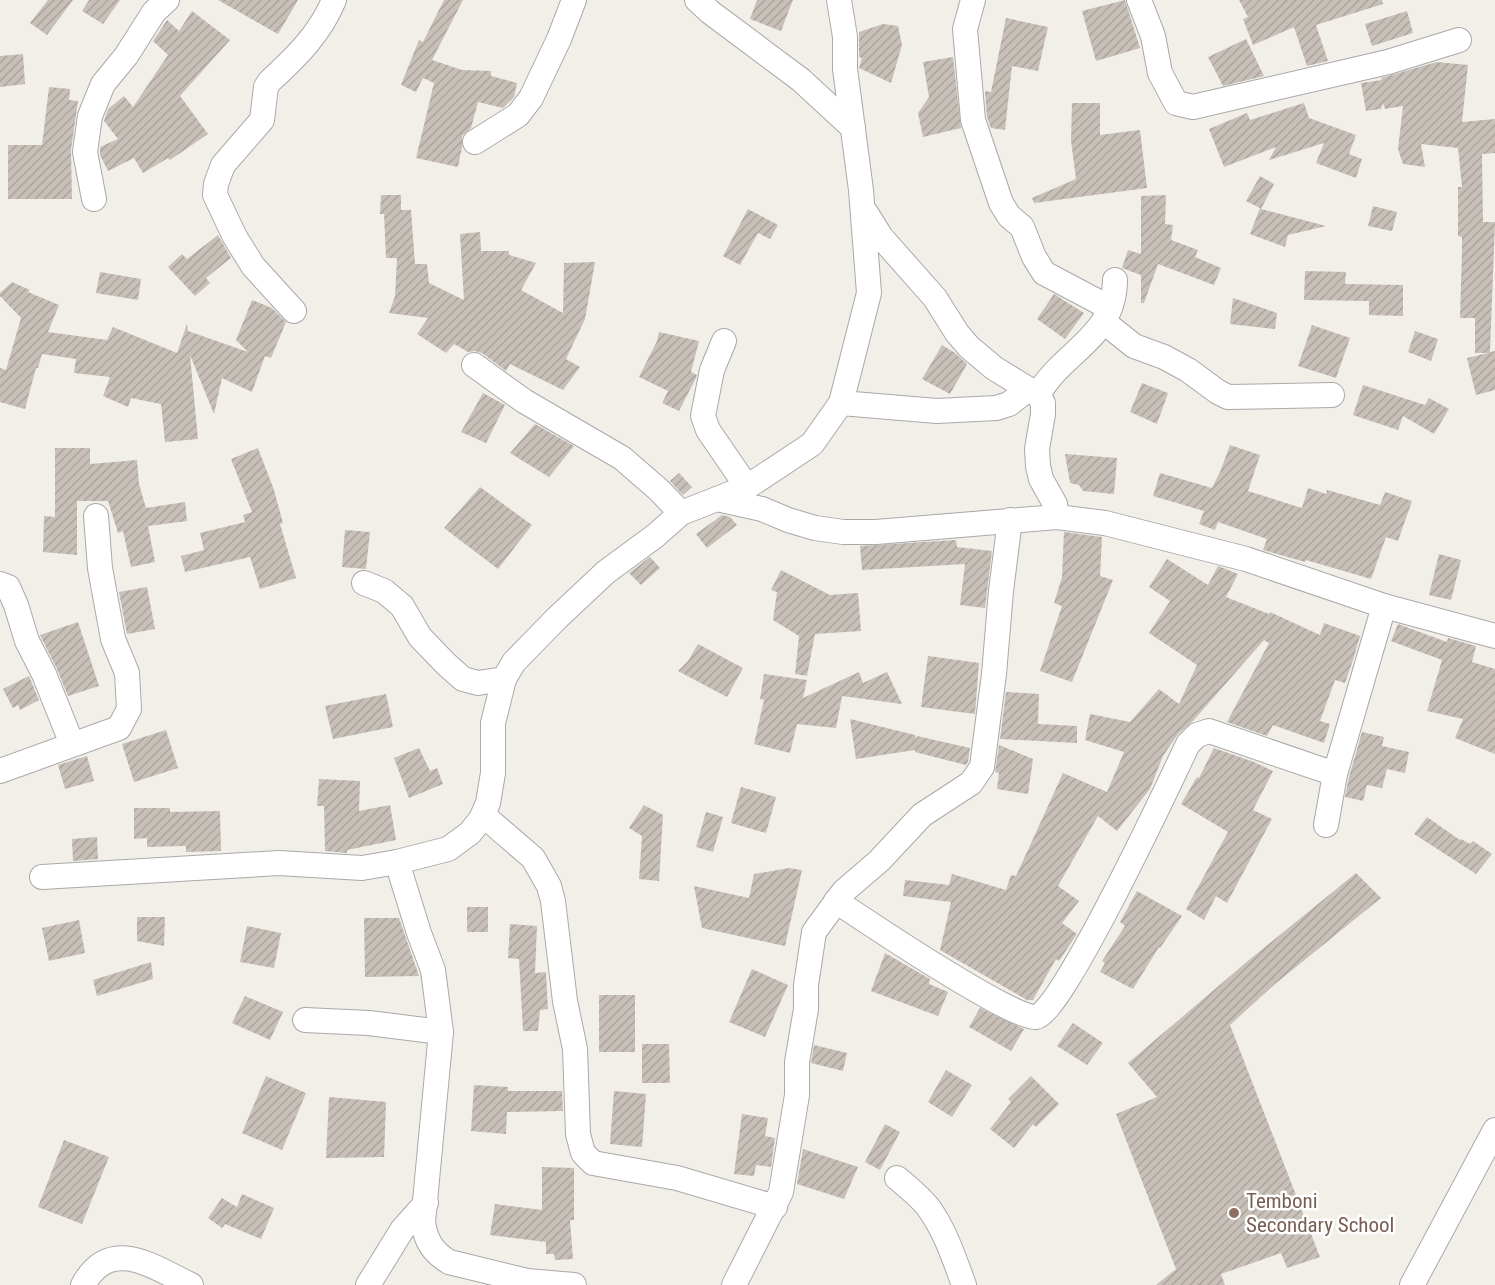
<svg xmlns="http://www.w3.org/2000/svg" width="1495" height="1285" font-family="'Roboto Condensed',sans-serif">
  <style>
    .building { fill: url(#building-hatch) }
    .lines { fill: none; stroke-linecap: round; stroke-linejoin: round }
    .street-casing { stroke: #a9a9a9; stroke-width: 26 }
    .street { stroke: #fff; stroke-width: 24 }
    .education-dot { fill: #8d6e63; stroke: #fff; stroke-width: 2 }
    .labels { text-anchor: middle; stroke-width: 5; stroke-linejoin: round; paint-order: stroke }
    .education-label { font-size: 21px; fill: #785e54; stroke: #fff; text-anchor: start }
  </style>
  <defs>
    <pattern id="building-hatch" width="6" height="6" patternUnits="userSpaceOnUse" patternTransform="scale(1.5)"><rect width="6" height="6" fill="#c7bfb8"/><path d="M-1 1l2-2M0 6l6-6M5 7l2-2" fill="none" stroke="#aba49e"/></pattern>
  </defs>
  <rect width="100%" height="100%" fill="#f2efe9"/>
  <g class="building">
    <path d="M48,0H73L47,35L30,23Z"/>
    <path d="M89,0H120L103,24L82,11Z"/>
    <path d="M218,0H298L278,34Z"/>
    <path d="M444,0H463L432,60L462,70L491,71V76L517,83L514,97L503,108L478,102L471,128L462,136V147L458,167L416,158L434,83L423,78L416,92L401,85L419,40L423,42Z"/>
    <path d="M757,0H793L781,31L750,19Z"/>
    <path d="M1125,0L1140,48L1096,61L1082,11Z"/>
    <path d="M1239,0H1382L1383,4L1316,25L1328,61L1307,66L1294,27L1253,45L1243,19L1248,17Z"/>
    <path d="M192,11L230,40L180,96L208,134L170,160L168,158L143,173L134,158L108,171L100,155V147L118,139L104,121L108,109L124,96L133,107L168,55L153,41L167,20L179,31Z"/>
    <path d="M1407,11L1413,33L1372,46L1365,24Z"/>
    <path d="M1006,18L1048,27L1038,71L1012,66L1005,130L991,128L987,117L985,91L991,92Z"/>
    <path d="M883,24L898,26L902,45L891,83L859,68L862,58L859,57V32Z"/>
    <path d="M1246,39L1264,76L1223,86L1208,57Z"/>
    <path d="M23,54L25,84L0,87V56Z"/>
    <path d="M953,57L961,128L923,137L918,113L929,97L923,62Z"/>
    <path d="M1437,62L1468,65L1462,122L1495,119V153L1482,154L1483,222H1495L1490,352L1495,351V390L1476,395L1467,358L1488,353H1475V318H1460L1462,251V237L1458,236V187H1462L1458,148L1421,144L1425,167L1403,164L1398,149L1403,106L1385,109L1383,103L1381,109L1366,111L1361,83L1382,80L1381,78Z"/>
    <path d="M49,87L70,89L69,100L78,101L71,150L72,199H8V145H42Z"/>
    <path d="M1072,103H1100V135L1140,130L1147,188L1034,203L1032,198L1076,179L1071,141Z"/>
    <path d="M1304,103L1309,118L1356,135L1349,154L1362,159L1356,178L1316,163L1324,143L1269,160L1276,147L1224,167L1209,129L1247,113L1250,120Z"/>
    <path d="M1260,176L1274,184L1261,209L1326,226L1288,235L1285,247L1250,234L1260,208L1246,201Z"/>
    <path d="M381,195H401V210H411L415,264H427L429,283L464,300L460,234L480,232L481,251H509V255L536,263L521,290L563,313L564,263L595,262L585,319L566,359L580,367L563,390L510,364L506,371L482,353L475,351L468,352L454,344L446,353L417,334L428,318L389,313L395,296L397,258H386L384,214H380Z"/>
    <path d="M1166,195L1165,224L1173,225L1171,240L1198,250L1195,257L1221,268L1214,285L1158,264L1144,303H1141V275L1122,268L1128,250L1141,254V196Z"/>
    <path d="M1373,206L1397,212L1392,231L1368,226Z"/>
    <path d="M748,209L778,225L770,239L758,233L740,265L723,256Z"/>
    <path d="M218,235L231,258L206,278L210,283L195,296L168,267L182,254L187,259Z"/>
    <path d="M1305,271L1346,272L1345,284L1403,285V316L1369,315V301L1304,300Z"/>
    <path d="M100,272L141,279L138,300L96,293Z"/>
    <path d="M12,282L30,290L28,292L59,305L48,332L107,340L113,327L177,353L187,324L188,331L248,352L236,340L252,300L272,308L286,322L271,358L265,356L252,392L222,378L214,414L190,355L198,439L165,442L161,404L131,398L128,407L103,396L110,377L74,373L76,359L42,354L38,368H36L25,409L0,402V368L6,370L21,318L0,296V293Z"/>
    <path d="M1054,294L1084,313L1065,339L1037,319Z"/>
    <path d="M1233,298L1277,313L1275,329L1230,324Z"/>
    <path d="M1312,325L1350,338L1336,378L1298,366Z"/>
    <path d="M1415,331L1438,339L1431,361L1408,352Z"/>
    <path d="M659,332L699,341L691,372L697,375L696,378L679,411L662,403L668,391L639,377L657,341Z"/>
    <path d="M942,345L955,353L967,364L950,394L922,379Z"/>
    <path d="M1142,383L1168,393L1157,424L1130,412Z"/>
    <path d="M1363,385L1425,405L1429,398L1449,409L1434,434L1403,416L1398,430L1353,415Z"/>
    <path d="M483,393L505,405L486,443L461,432Z"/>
    <path d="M535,424L574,446L549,477L510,453Z"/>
    <path d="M1230,445L1260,455L1248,491L1302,508L1308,488L1326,494L1327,490L1380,505L1385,492L1412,501L1398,541L1386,537L1371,579L1306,560L1305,562L1263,550L1267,539L1218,522L1215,530L1199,524L1204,511L1153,496L1160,473L1212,488L1220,472Z"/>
    <path d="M55,448H90V464L137,460L139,484L146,508L185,502L187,521L148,526L155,562L131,567L123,531L118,533L108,501H77V555L43,552L44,516L55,517Z"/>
    <path d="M258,448L274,490L283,523L280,524L296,578L260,589L250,557L185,572L181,556L204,550L200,533L245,522L243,515L252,512L231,459Z"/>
    <path d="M1065,454L1117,458L1114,494L1083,491L1079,485L1070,483Z"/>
    <path d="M679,473L692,487L683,495L670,481Z"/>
    <path d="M480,487L532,525L498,569L444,528Z"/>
    <path d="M722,515L730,517L737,525L707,548L696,534Z"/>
    <path d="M345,530L370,532L366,569L342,567Z"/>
    <path d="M1064,532L1102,537L1100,576L1113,580L1072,682L1040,671L1062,606L1054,603L1062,577Z"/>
    <path d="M956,540L957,547L992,551L985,608L960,605L965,564L862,570L860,546Z"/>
    <path d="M1439,554L1461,560L1451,600L1429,595Z"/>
    <path d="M650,557L660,568L641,585L629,573Z"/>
    <path d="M1167,559L1208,585L1218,566L1238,574L1226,597L1269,614L1270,612L1320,635L1324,623L1360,636L1353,660L1345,683L1335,680L1320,721L1330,724L1324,743L1273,725L1267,736L1227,722L1269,643L1264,640L1193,721L1178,734L1163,756L1150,789L1117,831L1098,816L1058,886L1079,901L1062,923L1077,934L1059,961L1056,959L1033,1000H1027L940,950L951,902L903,896L905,880L949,885L952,874L1006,890L1011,875L1016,876L1063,773L1107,792L1124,752L1085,740L1090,714L1130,722L1159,689L1179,704L1197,665L1149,633L1170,601L1149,587Z"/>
    <path d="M781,570L830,595L858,593L861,631L815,634L807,676L795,674L799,636L773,620L777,592L771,590Z"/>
    <path d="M147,587L155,629L127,634L119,592Z"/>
    <path d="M78,622L99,686L68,696L57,669L40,635Z"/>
    <path d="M1398,624L1447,642L1448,638L1476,646L1472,662L1495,669V754L1455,738L1463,719L1427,711L1442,660L1391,641Z"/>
    <path d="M698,644L743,668L727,697L678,671L688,661Z"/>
    <path d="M928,656L979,663L975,714L921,707Z"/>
    <path d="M859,672L863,683L887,672L902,704L842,696L836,728L797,724L790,753L754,744L764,700L760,699L764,674L807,680L803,698Z"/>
    <path d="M29,676L39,700L20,710L18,705L13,708L3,689Z"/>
    <path d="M1006,692L1039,694L1038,724L1077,726V743L1000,739Z"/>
    <path d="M386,694L393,727L333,739L325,706Z"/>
    <path d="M850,719L915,735L917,739V736L970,748L968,762L966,765L915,752V750L856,759Z"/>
    <path d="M166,730L178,768L134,782L122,744Z"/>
    <path d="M1362,732L1384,737L1382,746L1409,752L1405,773L1387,769L1382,788L1367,785L1363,801L1345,797L1349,777Z"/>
    <path d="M999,745L1033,759L1028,794L997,789L999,773L995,772Z"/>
    <path d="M419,748L430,771L437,768L443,784L409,798L394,758Z"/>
    <path d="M1214,748L1254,762L1273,771L1253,810L1272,819L1227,903L1216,896L1204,920L1186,909L1228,832L1181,804L1197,777L1199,778Z"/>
    <path d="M87,756L94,781L65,789L58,765Z"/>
    <path d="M319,779L360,781L359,811L390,805L396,840L347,850V853L325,851L324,806H317Z"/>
    <path d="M741,787L776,797L766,833L731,823Z"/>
    <path d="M644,805L663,815L659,881L639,879L642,836L629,828Z"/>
    <path d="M134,808H170V812L220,811L221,851L186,852V846L147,847V838L134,839Z"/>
    <path d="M706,812L723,817L713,852L696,847Z"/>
    <path d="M1427,817L1460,840L1461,839L1470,844L1473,841L1492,854L1476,874L1414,834Z"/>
    <path d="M97,837L98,859L73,861L72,839Z"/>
    <path d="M789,868L802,870L785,946L702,928L694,886L749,898L754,874Z"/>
    <path d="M1356,873L1381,898L1275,984L1230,1025L1320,1257L1287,1268L1281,1253L1221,1274L1225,1285H1156L1176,1269L1116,1114L1157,1097L1128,1063L1249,960Z"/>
    <path d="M1137,891L1182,916L1160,948L1159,947L1133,989L1100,972L1105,963L1102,961L1125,926L1120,922Z"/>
    <rect x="467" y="907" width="21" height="25"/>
    <path d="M137,917H165L164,946L137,941Z"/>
    <path d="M364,918H399L419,976L365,977Z"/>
    <path d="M79,920L85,953L49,961L42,928Z"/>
    <path d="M510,924L537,926L535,973L546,972L548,1009L540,1010L538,1031H523L519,959L508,958Z"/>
    <path d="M247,926L281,933L274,968L240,962Z"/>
    <path d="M885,953L930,979L929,984L948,992L938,1016L871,991Z"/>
    <path d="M151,962L153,979L97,996L93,980Z"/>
    <path d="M752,969L788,985L765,1037L729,1022Z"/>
    <rect x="599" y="995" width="36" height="57"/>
    <path d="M245,996L283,1012L270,1040L232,1023Z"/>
    <path d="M980,1008L1024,1029L1011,1051L969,1027Z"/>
    <path d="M1073,1023L1103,1043L1087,1065L1057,1046Z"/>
    <path d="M642,1044H669L670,1083H642Z"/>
    <path d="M814,1045L847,1053L843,1071L811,1063Z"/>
    <path d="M946,1070L972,1085L952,1117L928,1102Z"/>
    <path d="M266,1076L306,1093L282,1150L242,1133Z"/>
    <path d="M1031,1076L1059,1104L1036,1127L1033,1124L1014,1148L990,1129L1011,1102L1008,1099Z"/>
    <path d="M474,1085L508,1087V1091H562L563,1111L507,1112L506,1134L471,1131Z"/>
    <path d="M614,1091L646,1094L642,1147L610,1144Z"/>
    <path d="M329,1097L386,1102L384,1157L326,1158Z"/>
    <path d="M742,1114L768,1118L765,1136L775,1138L771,1167L756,1165L754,1176L734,1174Z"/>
    <path d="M885,1124L900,1132L880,1170L865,1162Z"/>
    <path d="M64,1140L109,1157L82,1224L38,1207Z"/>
    <path d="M803,1149L858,1167L844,1199L797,1184Z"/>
    <path d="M542,1167L574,1168V1220H570L573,1259L555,1260L554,1254H546V1242L490,1235L495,1204L542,1210Z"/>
    <path d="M242,1194L274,1208L261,1239L225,1224L222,1228L208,1218L222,1198L237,1207Z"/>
  </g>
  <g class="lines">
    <g class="street-casing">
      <g id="street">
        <path d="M697,0L710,12L801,80L853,128"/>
        <path d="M973,0L965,29L973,120L1001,203L1009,216L1022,227L1034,257L1044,273L1110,308"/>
        <path d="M1139,0L1153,36L1160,73L1176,103L1193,107L1388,62L1459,40"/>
        <path d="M475,142L518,115L531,98L559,39L574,0"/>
        <path d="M94,199L85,152L90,116L103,84L126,56L154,12L167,0"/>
        <path d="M866,213L881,237L935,298L957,333L969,347L994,368L1038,395L1043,403V414L1037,449L1038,466L1041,479L1055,504L1057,517"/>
        <path d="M294,311L253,266L235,237L215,195L216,184L223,165L262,120L266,87L270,81C296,57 320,34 334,0"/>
        <path d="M1104,322L1134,346L1164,357L1188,370L1218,392L1228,397L1332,395"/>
        <path d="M724,341L712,370L703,416L708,430L747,487"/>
        <path d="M474,365L524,401L622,458L659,490L681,513"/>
        <path d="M1038,395C1062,351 1115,338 1115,280"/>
        <path d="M841,403L937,411L996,408L1009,404L1028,389"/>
        <path d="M717,499L747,487L812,444L841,403L869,293L861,190L845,69V37L839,0"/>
        <path d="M364,583L384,591L402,606L420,637L446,664L463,679L478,683L504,679"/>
        <path d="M0,584L8,587L16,605L27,641L44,674L72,744"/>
        <path d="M0,771L119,728L129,709L127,673L113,639L100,568L96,516"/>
        <path d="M483,815L533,858L549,886L553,901L565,1001L575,1049L578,1134L583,1153L593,1163L677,1178L775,1207"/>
        <path d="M1326,825L1335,774L1384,606"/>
        <path d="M397,862L419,933L433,970L441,1032L423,1222C426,1242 433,1252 449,1262L527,1281L574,1285"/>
        <path d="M42,877L279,863L362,868L397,862L448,849L470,833L481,819L488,803L493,773V723L504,679L514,662L557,618L606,572L655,536L681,513L717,499L762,509L788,520L815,528L843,532H876L1057,517L1105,523L1246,559L1384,606L1495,636"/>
        <path d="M836,901C863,919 1013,1020 1036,1017C1062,1013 1171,780 1188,744L1197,735L1209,731L1335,774"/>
        <path d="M305,1020L369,1023L441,1032"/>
        <path d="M897,1178C908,1187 919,1196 928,1207C945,1230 954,1258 964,1285"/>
        <path d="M83,1285C111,1235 153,1267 191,1285"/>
        <path d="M368,1285L402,1230L426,1203"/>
        <path d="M734,1285L781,1192L797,1095V1062L806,1009V985L814,932L844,891L879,861L922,815L971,783L982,767L994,674L1001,591L1010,520"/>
        <path d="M1412,1285L1495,1130"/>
      </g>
    </g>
    <use href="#street" class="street"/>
  </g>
  <circle class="education-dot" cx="1234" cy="1213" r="6"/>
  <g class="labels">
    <g class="education-label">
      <text x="1246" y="1208">Temboni<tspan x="1246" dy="24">Secondary School</tspan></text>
    </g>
  </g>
</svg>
